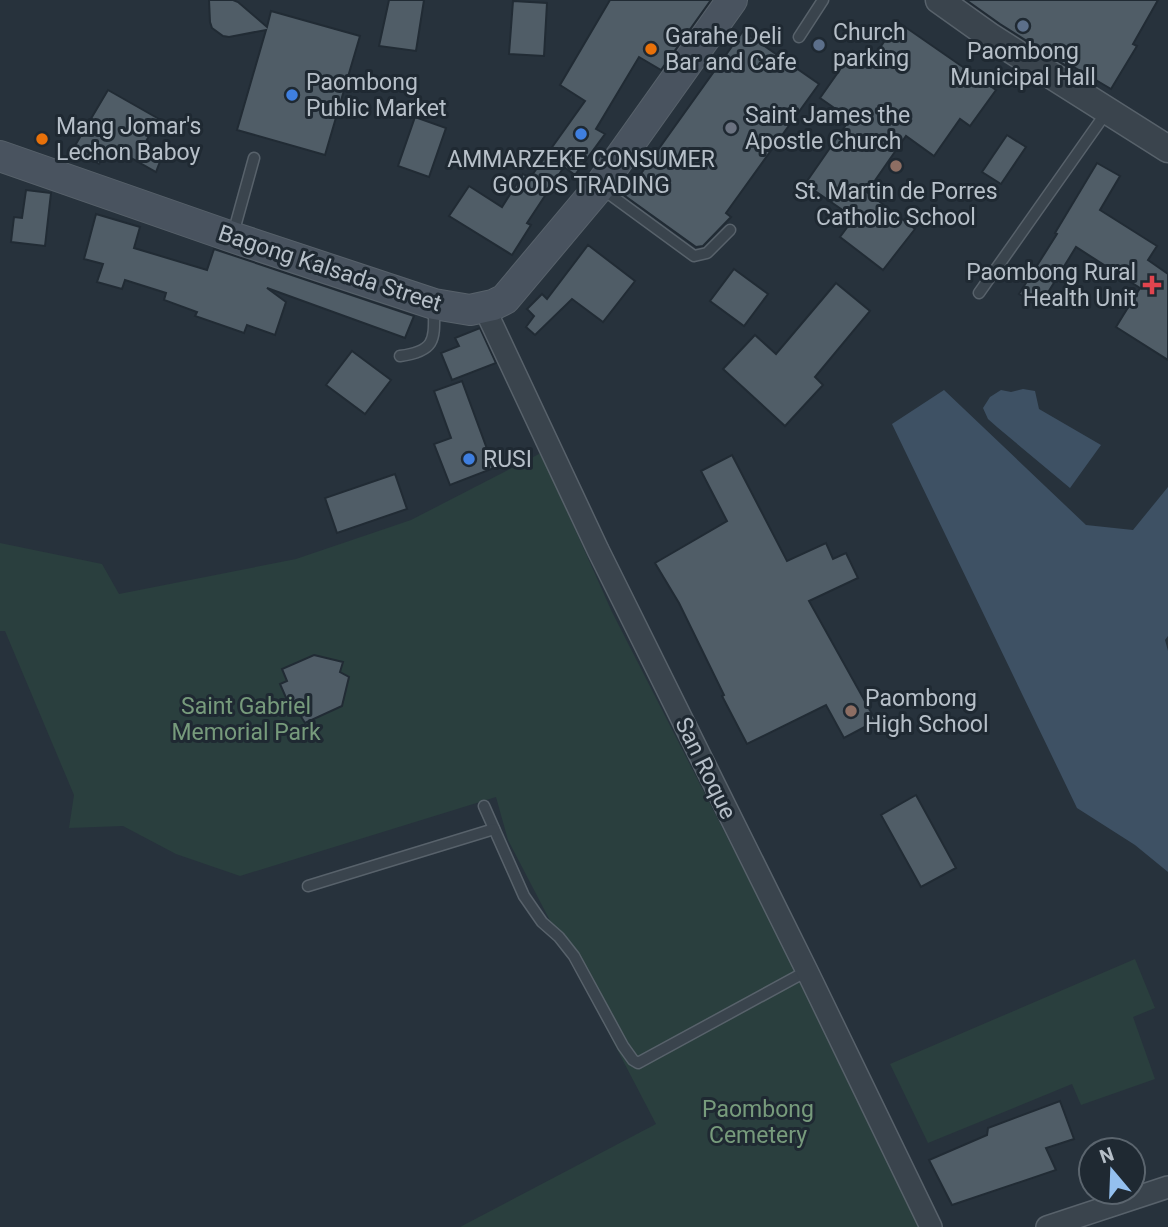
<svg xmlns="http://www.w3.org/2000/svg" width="1168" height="1227" font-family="Roboto,sans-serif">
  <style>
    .green { fill: #2a3f3e }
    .water { fill: #3e5164 }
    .building { fill: #505d67; stroke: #212b34; stroke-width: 2 }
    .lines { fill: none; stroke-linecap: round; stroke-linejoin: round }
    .service-casing { stroke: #58626b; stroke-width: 13 }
    .minor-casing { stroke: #58626b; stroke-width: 24 }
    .tertiary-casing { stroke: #58626b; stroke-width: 29 }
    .secondary-casing { stroke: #58626b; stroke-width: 32 }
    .service { stroke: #3a444d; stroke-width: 10 }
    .minor { stroke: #3a444d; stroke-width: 21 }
    .tertiary { stroke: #3a444d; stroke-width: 26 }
    .secondary { stroke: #49535f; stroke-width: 30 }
    .service-dot { fill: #5c6f8a; stroke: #1f2932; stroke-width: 2.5 }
    .food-dot { fill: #e8710a; stroke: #1f2932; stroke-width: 2.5 }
    .shop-dot { fill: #3f7fe0; stroke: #1f2932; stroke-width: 2.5 }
    .worship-dot { fill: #6b7280; stroke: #1f2932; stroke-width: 2.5 }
    .education-dot { fill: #8d6e63; stroke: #1f2932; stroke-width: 2.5 }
    .health-dot { fill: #e0444e; stroke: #1f2932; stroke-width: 2.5 }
    .labels { text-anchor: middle; stroke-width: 6; stroke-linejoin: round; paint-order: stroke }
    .poi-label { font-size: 23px; fill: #b6bfc8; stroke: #1f2932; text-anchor: start }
    .street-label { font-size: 23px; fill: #b6bfc8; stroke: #1f2932 }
    .park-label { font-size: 23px; fill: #779b7c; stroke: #1f2932 }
  </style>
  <rect width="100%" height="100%" fill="#27323c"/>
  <g class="green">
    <path d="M541,453L612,612L844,1066L925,1227H460L656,1124L508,840L496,797L240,876L176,854L123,826L69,828L74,795L5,631H0V543L102,564L119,594L296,559L411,520Z"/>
    <path d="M1135,959L1155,1008L1133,1017L1155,1079L1081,1105L1072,1084L928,1143L890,1064Z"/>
  </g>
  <g class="water">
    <path d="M1023,389L1035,391L1039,409L1101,445L1070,488L997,427L988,419L983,408L990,397L1001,390L1011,392Z"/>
    <path d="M944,390L1086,525L1133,530L1168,487V636L1165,640L1168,651V872L1135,845L1077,808L892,424Z"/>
  </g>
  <g class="building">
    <path d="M209,0H233L238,2L267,27L271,11L360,36L325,155L237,130L266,30L229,37L223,36L212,28L210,22Z"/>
    <path d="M389,0H424L416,51L379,46Z"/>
    <path d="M610,0H711L661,70L639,57L596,129L605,134L575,175L564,167L527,223L531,225L512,255L449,216L469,186L502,207L523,174L530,178L585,101L560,85Z"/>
    <path d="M966,0H1158L1133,44L1137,46L1111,89L1067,63L1065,65L1000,24Z"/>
    <path d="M513,1L547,3L544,56L509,54Z"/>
    <path d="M898,22L996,90L970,126L960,119L934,156L906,136L867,192L915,229L883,270L840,237L854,218L805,184L850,119L820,98L853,51L869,63Z"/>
    <path d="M743,31L819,84L726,213L731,217L703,246L696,247L625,196Z"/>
    <path d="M108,90L159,119L145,143L164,151L156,172L110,146L99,164L73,149Z"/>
    <path d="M415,117L446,128L429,177L398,166Z"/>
    <path d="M1007,135L1026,147L1001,184L982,172Z"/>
    <path d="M1097,163L1120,176L1100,210L1157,246L1148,260L1168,274V360L1116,327L1140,288L1076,247L1039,307L1019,294L1057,234L1055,233Z"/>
    <path d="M26,190L51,193L45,246L11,242L14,217L22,218Z"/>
    <path d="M96,214L140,227L134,248L207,270L214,249L414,316L405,338L267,288L286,302L275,335L247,325L244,333L195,316L197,312L164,300L166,293L125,280L122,289L97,282L103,264L84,259Z"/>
    <path d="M588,245L635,281L603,322L572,299L535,335L526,327L534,316L527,309L542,294L547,299Z"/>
    <path d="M734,269L768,294L744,326L710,301Z"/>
    <path d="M836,283L870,311L815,377L823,385L785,426L723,369L755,335L776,354Z"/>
    <path d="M480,328L496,363L452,380L441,353L459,346L455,338Z"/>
    <path d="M352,351L391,380L365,414L326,385Z"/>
    <path d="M462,381L494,468L450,485L434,444L451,438L434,391Z"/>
    <path d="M732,455L787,561L826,543L833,559L846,553L858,578L809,601L876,721L844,738L826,705L747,744L722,696L724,695L679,603L655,563L727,521L701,471Z"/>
    <path d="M395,474L407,509L337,533L325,498Z"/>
    <path d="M314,655L343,662L340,672L349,677L342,706L305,723L300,715L294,716L280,684L287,681L282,669Z"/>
    <path d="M916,795L956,868L921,887L881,815Z"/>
    <path d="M1060,1101L1074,1139L1046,1148L1056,1170L952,1205L929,1160L987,1135L988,1128Z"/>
  </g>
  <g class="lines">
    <g class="service-casing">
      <g id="service">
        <path d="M799,37L823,0"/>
        <path d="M601,188L694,256L707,253L730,230"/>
        <path d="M233,234L254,158"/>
        <path d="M979,293L1108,110"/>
        <path d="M400,356C438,351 434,338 434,305"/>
        <path d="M484,806L524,896L542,922L559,937L574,956L623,1046L633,1060L638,1063L807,971"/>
        <path d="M308,886L494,829"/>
      </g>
    </g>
    <g class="minor-casing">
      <g id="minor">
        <path d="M484,307L598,550L807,971L931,1227"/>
        <path d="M1047,1227L1168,1187"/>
      </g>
    </g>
    <g class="tertiary-casing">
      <path id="tertiary" d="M939,0L991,37L1168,149"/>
    </g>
    <g class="secondary-casing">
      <path id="secondary" d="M0,156L232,237L434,304L470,310L493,305L505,299L599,187L732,0"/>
    </g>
    <use href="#service" class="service"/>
    <use href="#minor" class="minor"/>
    <use href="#tertiary" class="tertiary"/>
    <use href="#secondary" class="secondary"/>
  </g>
  <g class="service-dot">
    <circle cx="1023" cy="26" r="7"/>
    <circle cx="819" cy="45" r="7"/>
  </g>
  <g class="food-dot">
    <circle cx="651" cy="49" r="7"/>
    <circle cx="42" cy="139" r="7"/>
  </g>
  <g class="shop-dot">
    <circle cx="292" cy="95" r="7"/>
    <circle cx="581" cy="134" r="7"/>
    <circle cx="469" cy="459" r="7"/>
  </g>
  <circle class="worship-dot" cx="731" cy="128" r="7"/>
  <g class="education-dot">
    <circle cx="896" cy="166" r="7"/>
    <circle cx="851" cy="711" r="7"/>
  </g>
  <path class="health-dot" d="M1148.5 274.5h7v7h7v7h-7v7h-7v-7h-7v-7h7z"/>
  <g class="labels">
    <g class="poi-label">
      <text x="833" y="40">Church<tspan x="833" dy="26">parking</tspan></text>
      <text x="665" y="44">Garahe Deli<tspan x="665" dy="26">Bar and Cafe</tspan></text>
      <text x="1023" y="59" text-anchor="middle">Paombong<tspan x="1023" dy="26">Municipal Hall</tspan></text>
      <text x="306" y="90">Paombong<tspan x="306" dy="26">Public Market</tspan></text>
      <text x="745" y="123">Saint James the<tspan x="745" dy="26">Apostle Church</tspan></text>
      <text x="56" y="134">Mang Jomar's<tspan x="56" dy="26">Lechon Baboy</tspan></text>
      <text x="581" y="167" text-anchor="middle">AMMARZEKE CONSUMER<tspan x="581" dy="26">GOODS TRADING</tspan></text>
      <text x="896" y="199" text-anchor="middle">St. Martin de Porres<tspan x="896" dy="26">Catholic School</tspan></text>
      <text x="1136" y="280" text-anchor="end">Paombong Rural<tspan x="1136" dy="26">Health Unit</tspan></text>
      <text x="483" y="467">RUSI</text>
      <text x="865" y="706">Paombong<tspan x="865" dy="26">High School</tspan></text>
    </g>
    <g class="street-label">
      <text transform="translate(330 268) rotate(18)" y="8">Bagong Kalsada Street</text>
      <text transform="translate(706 768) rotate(64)" y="8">San Roque</text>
    </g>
    <g class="park-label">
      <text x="246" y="714">Saint Gabriel<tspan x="246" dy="26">Memorial Park</tspan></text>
      <text x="758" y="1117">Paombong<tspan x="758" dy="26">Cemetery</tspan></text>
    </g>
  </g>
  <g transform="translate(1112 1171) rotate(341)"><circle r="33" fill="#1f2932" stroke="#5b656e" stroke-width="2"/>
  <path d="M0-5L12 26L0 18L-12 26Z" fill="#94c0ef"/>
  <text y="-10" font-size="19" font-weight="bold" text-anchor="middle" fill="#b6bfc8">N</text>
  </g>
</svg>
